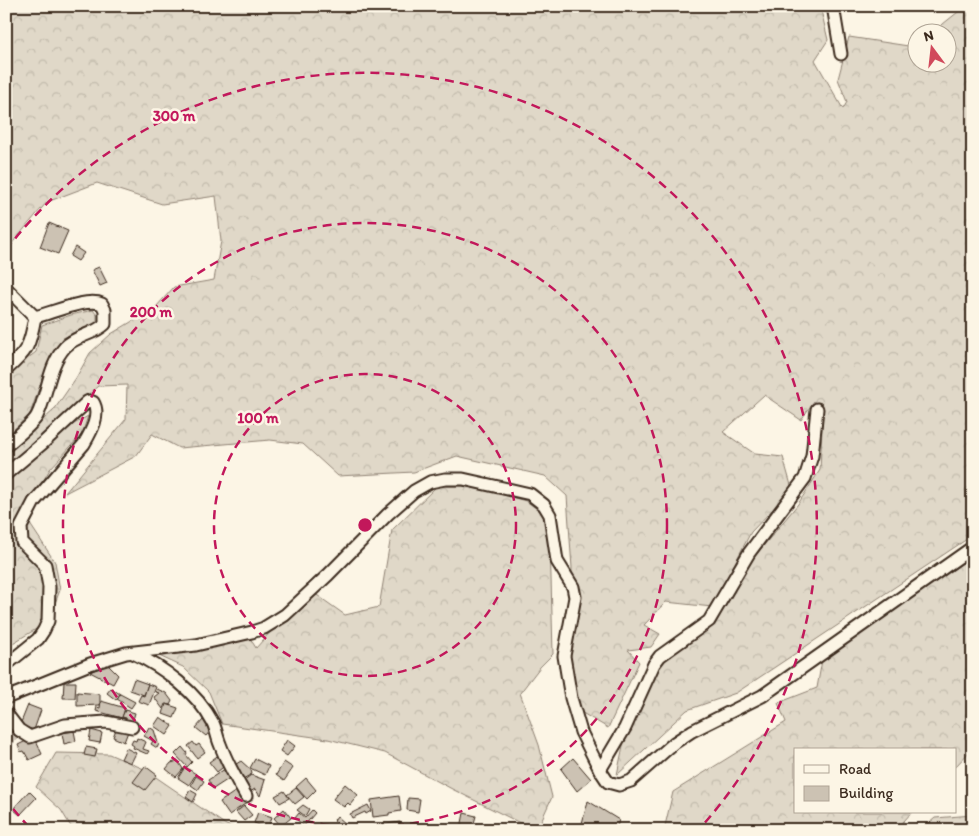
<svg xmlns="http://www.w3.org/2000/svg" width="979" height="836" font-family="Itim,sans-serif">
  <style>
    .forest { fill: url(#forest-crowns); stroke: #8e8173 }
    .building { fill: #ccc2b3; stroke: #3b2a1e }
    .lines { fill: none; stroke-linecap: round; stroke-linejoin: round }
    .minor-casing { stroke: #3b2a1e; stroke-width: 15 }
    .minor { stroke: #fcf5e5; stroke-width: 11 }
    .ring { fill: none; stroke: #c2185b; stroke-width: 2.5; stroke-dasharray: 9 6 }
    .centre { fill: #c2185b; stroke: #fcf5e5; stroke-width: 2.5 }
    .ring-label { font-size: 15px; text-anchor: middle; font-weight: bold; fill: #c2185b; stroke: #fcf5e5; stroke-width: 5; stroke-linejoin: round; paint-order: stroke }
  </style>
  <defs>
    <pattern id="forest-crowns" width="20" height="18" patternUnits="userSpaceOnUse" patternTransform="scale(1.25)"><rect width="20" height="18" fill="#e0d8c8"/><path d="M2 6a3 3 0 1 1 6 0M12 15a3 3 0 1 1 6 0" fill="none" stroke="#c1baab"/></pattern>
  </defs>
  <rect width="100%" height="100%" fill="#fcf5e5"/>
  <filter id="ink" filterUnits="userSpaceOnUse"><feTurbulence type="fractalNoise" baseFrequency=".02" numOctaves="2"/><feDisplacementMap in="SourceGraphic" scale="10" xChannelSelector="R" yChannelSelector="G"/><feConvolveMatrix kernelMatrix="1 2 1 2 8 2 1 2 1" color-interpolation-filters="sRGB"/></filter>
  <g filter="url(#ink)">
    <g class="forest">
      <path d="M6,6H820L828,40L815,60L843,109L847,102L838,79L849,37L915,47L916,46V62H946V32H933L963,8L973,12V535L736,693L687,710L617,775L626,731L659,655L714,624L751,561L798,504L820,470L823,409L814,401L801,420L764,395L723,432L755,454L783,457L792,489L751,532L712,607L666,602L644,625L660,634L651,647L628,650L639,662L608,728L579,711L568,672L572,568L567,496L545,476L457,456L414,472L338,476L303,444L270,440L179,448L152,434L136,456L65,493L126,419L127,385L98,386L6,466V453L54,410L76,378L90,353L111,334L156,307L174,287L214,280L221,241L216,196L162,204L97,183L47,202L8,248H6Z"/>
      <path d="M93,310L97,315V324L63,338L45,371L30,414L6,437V375L36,352L42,325L71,315Z"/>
      <path d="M88,416L82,434L50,469L24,515L55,562L60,590L48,622L6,647V480L74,424Z"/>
      <path d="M437,486H469L526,501L544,514L550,539L553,654L540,667L520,693L539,745L552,797L537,830H534L452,789L385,753L328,739L222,724L209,692L183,667L146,650L245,630L256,648L271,631L314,593L345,615L379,607L392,530Z"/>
      <path d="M973,556V748L955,767V750H795V812H912L896,830H664L673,792L786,722L778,703L817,688L822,660Z"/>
      <path d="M56,753L109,754L144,769L226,825L241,830H73L61,810L36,787Z"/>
      <path d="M973,815V830H921L935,818Z"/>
    </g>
    <g class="building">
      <path d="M49,223L68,231L58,254L40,247Z"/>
      <path d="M75,247L84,253L78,261L70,256Z"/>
      <path d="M99,267L107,283L100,286L92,270Z"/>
      <path d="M107,664L118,675L113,684L90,672Z"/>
      <path d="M134,679L148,684L144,695L130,690Z"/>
      <path d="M64,682H76L75,698H63Z"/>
      <path d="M148,684L156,687L149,705L138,701L141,695L144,696Z"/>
      <path d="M111,688L120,694L116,700L107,693Z"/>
      <path d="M157,689L166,693L172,701L170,705L165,704L163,709L154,697L159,693L156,692Z"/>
      <path d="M77,692L100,694V705L77,706Z"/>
      <path d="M120,694L135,702L131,708L117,699Z"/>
      <path d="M101,701L125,708L122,718L96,711L97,707L100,708Z"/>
      <path d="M166,704L178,708L174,718L163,714Z"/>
      <path d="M28,705L41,710L34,730L20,725Z"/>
      <path d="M125,710L135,713L131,726L124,724L126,718L122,717Z"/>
      <path d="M160,717L173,726L167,735L154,726Z"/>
      <path d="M203,720L206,721L211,730L206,736L196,728Z"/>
      <path d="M118,724L129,729L124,742L113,737Z"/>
      <path d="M149,727L154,730L158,743L159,744L157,748L151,744L153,741L144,736Z"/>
      <path d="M91,730L102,733L100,743L89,741Z"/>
      <path d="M74,731L76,741L64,744L62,733Z"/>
      <path d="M11,732L18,738L10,746L6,743V737Z"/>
      <path d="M34,737L42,754L29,760L24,751L21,752L18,745Z"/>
      <path d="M137,738L146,742L143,749L149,751L147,754L133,748L134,746L131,744L133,740L136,741Z"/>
      <path d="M287,740L295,746L287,756L280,751Z"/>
      <path d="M193,742L196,746L199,744L205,752L197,758L188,746Z"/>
      <path d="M86,747L97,749L95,757L84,755Z"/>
      <path d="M182,747L187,753L186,755L192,762L187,767L175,754Z"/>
      <path d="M126,748L136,753L131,763L121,759Z"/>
      <path d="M220,754L227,764L217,772L209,762Z"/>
      <path d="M573,758L591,779L577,791L561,769Z"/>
      <path d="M255,759L269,766L265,775L250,768Z"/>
      <path d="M178,761L183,769L176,777L166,769L171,763Z"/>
      <path d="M241,761L251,770L252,774L239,781L233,766Z"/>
      <path d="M284,762L293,768L284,781L276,775Z"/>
      <path d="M145,766L157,775L145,790L133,782Z"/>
      <path d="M185,767L196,774L189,785L178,778Z"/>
      <path d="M225,769L230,778L213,789L208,780Z"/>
      <path d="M251,775L265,780L260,796L255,789L250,792L243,781Z"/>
      <path d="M196,776L204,781L198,790L191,785Z"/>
      <path d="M306,778L316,790L307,799L296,787Z"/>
      <path d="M345,784L358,795L350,805L348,803L344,807L333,799Z"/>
      <path d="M296,788L304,797L295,804L287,795Z"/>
      <path d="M190,790L197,794L193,802L186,797Z"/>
      <path d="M29,791L36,798L20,815L13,809Z"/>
      <path d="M236,791L245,804L229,815L220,802Z"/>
      <path d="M284,791L289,798L280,803L275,796Z"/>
      <path d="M399,796L401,811L389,813V815L373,817L371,800Z"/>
      <path d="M408,798L420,799L418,812L407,810Z"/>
      <path d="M588,801L619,820L616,830H590L581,827Z"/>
      <path d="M303,805L309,809L305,816L297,810Z"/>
      <path d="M368,805L371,811L366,814L365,812L352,818L350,814Z"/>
      <path d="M244,806L252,815L244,821L236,812Z"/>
      <path d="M284,809L291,818L281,826L274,818Z"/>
      <path d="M312,810L315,813L304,826L295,818L299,813L305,818Z"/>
      <path d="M258,812L272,817L268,828L254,823Z"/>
      <path d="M464,813L476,816L472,830L461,828Z"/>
      <path d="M337,816L347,825L342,830L335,827L338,824L334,820Z"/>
      <path d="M400,822L401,830H374L373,826Z"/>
    </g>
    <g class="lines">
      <g class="minor-casing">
        <g id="minor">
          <path d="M833,6L841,54"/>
          <path d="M6,288L35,317C30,345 28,351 6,370"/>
          <path d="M6,446C15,438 32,425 37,416C48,394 48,366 65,347C76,335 94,335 105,324V310L102,304C87,297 52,313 35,317"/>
          <path d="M6,474L43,443L87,402L89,401L93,402C101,415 91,432 84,444L34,502L21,527L22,542L45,565L49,587L48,621L44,630L38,639L6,665"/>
          <path d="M133,653C163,667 197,692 213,723C216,729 217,737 220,744C227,763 236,779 246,796"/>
          <path d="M6,698L90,664L126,653L196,645L252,632L264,628L285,615L328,575L388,514L414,491L430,482L445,479H463L530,494L544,505L550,515L557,561L573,587L575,597L564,656L571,698L581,732L600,770L608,782L619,785L631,781L674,743L692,731L762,696L973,547"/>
          <path d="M6,713L19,730L30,737L65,725L106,722L132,727"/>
          <path d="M600,770L625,728L654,664L660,656L709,621L749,553L805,478L812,456L817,409"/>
        </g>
      </g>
      <use href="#minor" class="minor"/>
    </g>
  </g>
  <g class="ring">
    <circle cx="365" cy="525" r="151"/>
    <circle cx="365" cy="525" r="302"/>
    <path d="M29 827A452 452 0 0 1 6 800M6 250A452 452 0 1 1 701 827"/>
  </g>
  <circle cx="365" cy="525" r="8" class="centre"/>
  <g class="ring-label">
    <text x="174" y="121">300 m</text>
    <text x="151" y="317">200 m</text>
    <text x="258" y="423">100 m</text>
  </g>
  <rect width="979" height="836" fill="none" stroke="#fcf5e5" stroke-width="25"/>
  <rect x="12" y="12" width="954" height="811" fill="none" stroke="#3b2a1e" stroke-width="2" filter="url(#ink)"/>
  <rect x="794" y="748" width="162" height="65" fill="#fcf5e5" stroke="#afa495"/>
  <rect x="804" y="765" width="25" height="8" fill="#fcf5e5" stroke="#afa495"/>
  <text x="839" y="774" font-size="15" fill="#3b2a1e">Road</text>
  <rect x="804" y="786" width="25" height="15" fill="#ccc2b3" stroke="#afa495"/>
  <text x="839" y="798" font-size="15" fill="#3b2a1e">Building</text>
  <g transform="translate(932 48) rotate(345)"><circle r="24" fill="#fcf5e5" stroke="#afa495"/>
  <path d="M0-4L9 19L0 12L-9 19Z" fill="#d1495b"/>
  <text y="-8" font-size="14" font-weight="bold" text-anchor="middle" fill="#3b2a1e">N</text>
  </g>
</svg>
